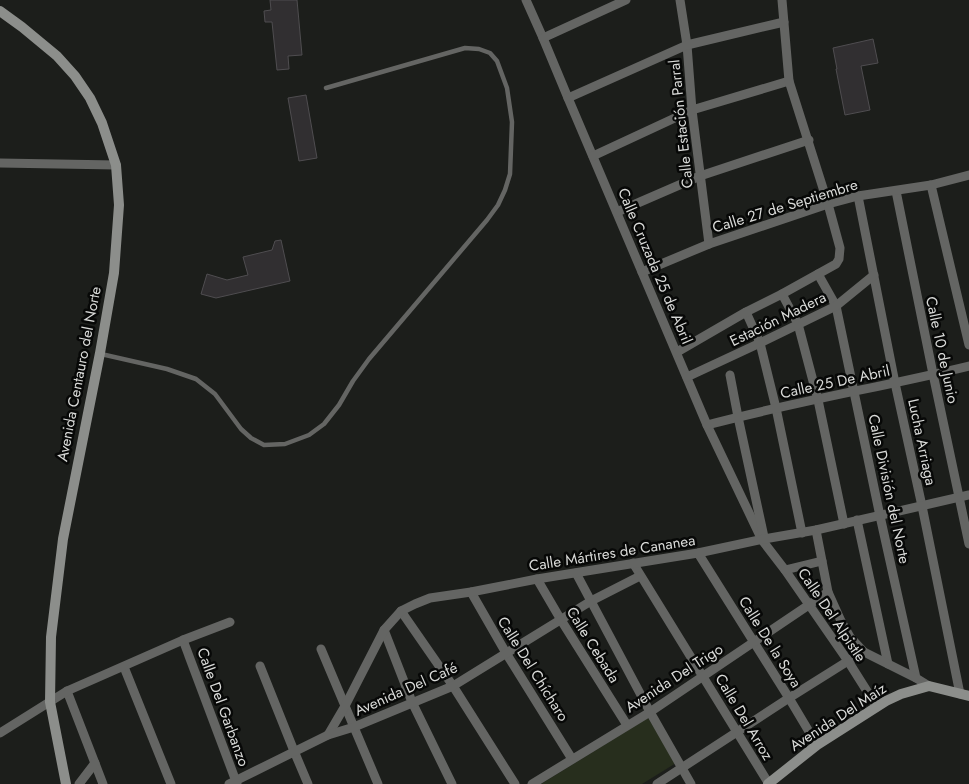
<svg xmlns="http://www.w3.org/2000/svg" width="969" height="784" font-family="Jost,sans-serif">
  <style>
    .green { fill: #272e1d }
    .building { fill: #312f31; stroke: #4f4d50 }
    .lines { fill: none; stroke-linecap: round; stroke-linejoin: round }
    .lane { stroke: #646563; stroke-width: 4.5 }
    .street { stroke: #646563; stroke-width: 9 }
    .secondary { stroke: #8c8e8b; stroke-width: 10 }
    .labels { text-anchor: middle; stroke-width: 5; stroke-linejoin: round; paint-order: stroke }
    .street-label { font-size: 15px; fill: #d9dad8; stroke: #070807 }
  </style>
  <rect width="100%" height="100%" fill="#1c1e1b"/>
  <path class="green" d="M648,718L676,763L642,784H541Z"/>
  <g class="building">
    <path d="M270,0H297L302,55L288,56L289,69L277,70L272,22H265L264,11L271,10Z"/>
    <path d="M873,39L878,63L861,66L870,110L845,115L836,69H837L833,48Z"/>
    <path d="M306,95L317,158L299,161L288,98Z"/>
    <path d="M281,240L290,281L216,298L201,294L207,274L227,280L248,275L243,257L272,250L275,241Z"/>
  </g>
  <g class="lines">
    <path class="lane" d="M101,354L167,369L196,379L215,394L241,429L251,438L264,445L285,444L309,435L324,424L339,405L353,381L369,359L487,220L498,205L505,190L510,174L512,122L507,88L497,61L490,53L479,49L465,48L326,88"/>
    <g class="street">
      <path d="M526,0L543,38L568,98L707,425L762,540L785,570L848,661L877,707"/>
      <path d="M680,0L687,45L692,110L709,244"/>
      <path d="M543,38L626,0"/>
      <path d="M568,98L687,45L784,22"/>
      <path d="M593,156L692,110L789,81"/>
      <path d="M0,163L116,165"/>
      <path d="M931,185L969,345"/>
      <path d="M896,191L933,374L969,544"/>
      <path d="M858,196L895,383L922,506L960,694"/>
      <path d="M617,212L700,176L809,140"/>
      <path d="M642,272L709,244L828,204L858,196L931,185L969,175"/>
      <path d="M818,274L836,306L880,516L916,678"/>
      <path d="M782,294L798,324L818,400L844,524"/>
      <path d="M746,312L760,343L776,408L802,533"/>
      <path d="M677,352L746,312L782,294L836,264L839,259L840,248L828,204L789,81L782,0"/>
      <path d="M730,375L738,417L764,537"/>
      <path d="M687,377L760,343L836,306L874,275"/>
      <path d="M707,425C793,402 882,387 969,366"/>
      <path d="M857,520L888,664"/>
      <path d="M816,530L828,592L841,621L850,637L864,652L916,678L929,686"/>
      <path d="M698,553L789,698L817,745"/>
      <path d="M633,563L769,784"/>
      <path d="M785,570L822,561"/>
      <path d="M576,573L650,712L691,784"/>
      <path d="M537,579L561,620L627,725"/>
      <path d="M471,592L506,653L572,759"/>
      <path d="M401,611L453,686L515,784"/>
      <path d="M384,630L412,702L452,784"/>
      <path d="M183,640L237,784"/>
      <path d="M321,649L378,784"/>
      <path d="M260,666L294,751L308,784"/>
      <path d="M124,667L171,784"/>
      <path d="M67,691L103,784"/>
      <path d="M0,733L67,691L183,640L230,622"/>
      <path d="M328,735L345,706L384,630L401,611L415,604L430,598L471,592L537,579L698,553L764,539L816,530L969,495"/>
      <path d="M79,784L95,763"/>
      <path d="M229,784L328,735L354,727L453,686L591,601L640,576"/>
      <path d="M532,784L650,712L828,592"/>
      <path d="M657,784L789,698L848,661L864,652"/>
    </g>
    <g class="secondary">
      <path d="M0,11L22,27L57,56L75,76L90,98L102,123L116,165L119,205L114,273L100,353L63,539L51,637L50,702L66,784"/>
      <path d="M768,784L817,745L886,701L901,694L929,686L969,696"/>
    </g>
  </g>
  <g class="labels">
    <g class="street-label">
      <text transform="translate(681 124) rotate(-96)" y="5">Calle Estación Parral</text>
      <text transform="translate(785 206) rotate(-17)" y="5">Calle 27 de Septiembre</text>
      <text transform="translate(655 266) rotate(67)" y="5">Calle Cruzada 25 de Abril</text>
      <text transform="translate(778 319) rotate(-26)" y="5">Estación Madera</text>
      <text transform="translate(942 350) rotate(78)" y="5">Calle 10 de Junio</text>
      <text transform="translate(79 374) rotate(-79)" y="5">Avenida Centauro del Norte</text>
      <text transform="translate(835 382) rotate(-12)" y="5">Calle 25 De Abril</text>
      <text transform="translate(922 442) rotate(78)" y="5">Lucha Arriaga</text>
      <text transform="translate(889 489) rotate(78)" y="5">Calle División del Norte</text>
      <text transform="translate(612 553) rotate(-9)" y="5">Calle Mártires de Cananea</text>
      <text transform="translate(832 615) rotate(56)" y="5">Calle Del Alpistle</text>
      <text transform="translate(770 642) rotate(58)" y="5">Calle De la Soya</text>
      <text transform="translate(593 645) rotate(58)" y="5">Calle Cebada</text>
      <text transform="translate(533 669) rotate(58)" y="5">Calle Del Chícharo</text>
      <text transform="translate(674 678) rotate(-33)" y="5">Avenida Del Trigo</text>
      <text transform="translate(406 689) rotate(-24)" y="5">Avenida Del Café</text>
      <text transform="translate(223 707) rotate(70)" y="5">Calle Del Garbanzo</text>
      <text transform="translate(744 717) rotate(59)" y="5">Calle Del Arroz</text>
      <text transform="translate(838 717) rotate(-33)" y="5">Avenida Del Maíz</text>
    </g>
  </g>
</svg>
